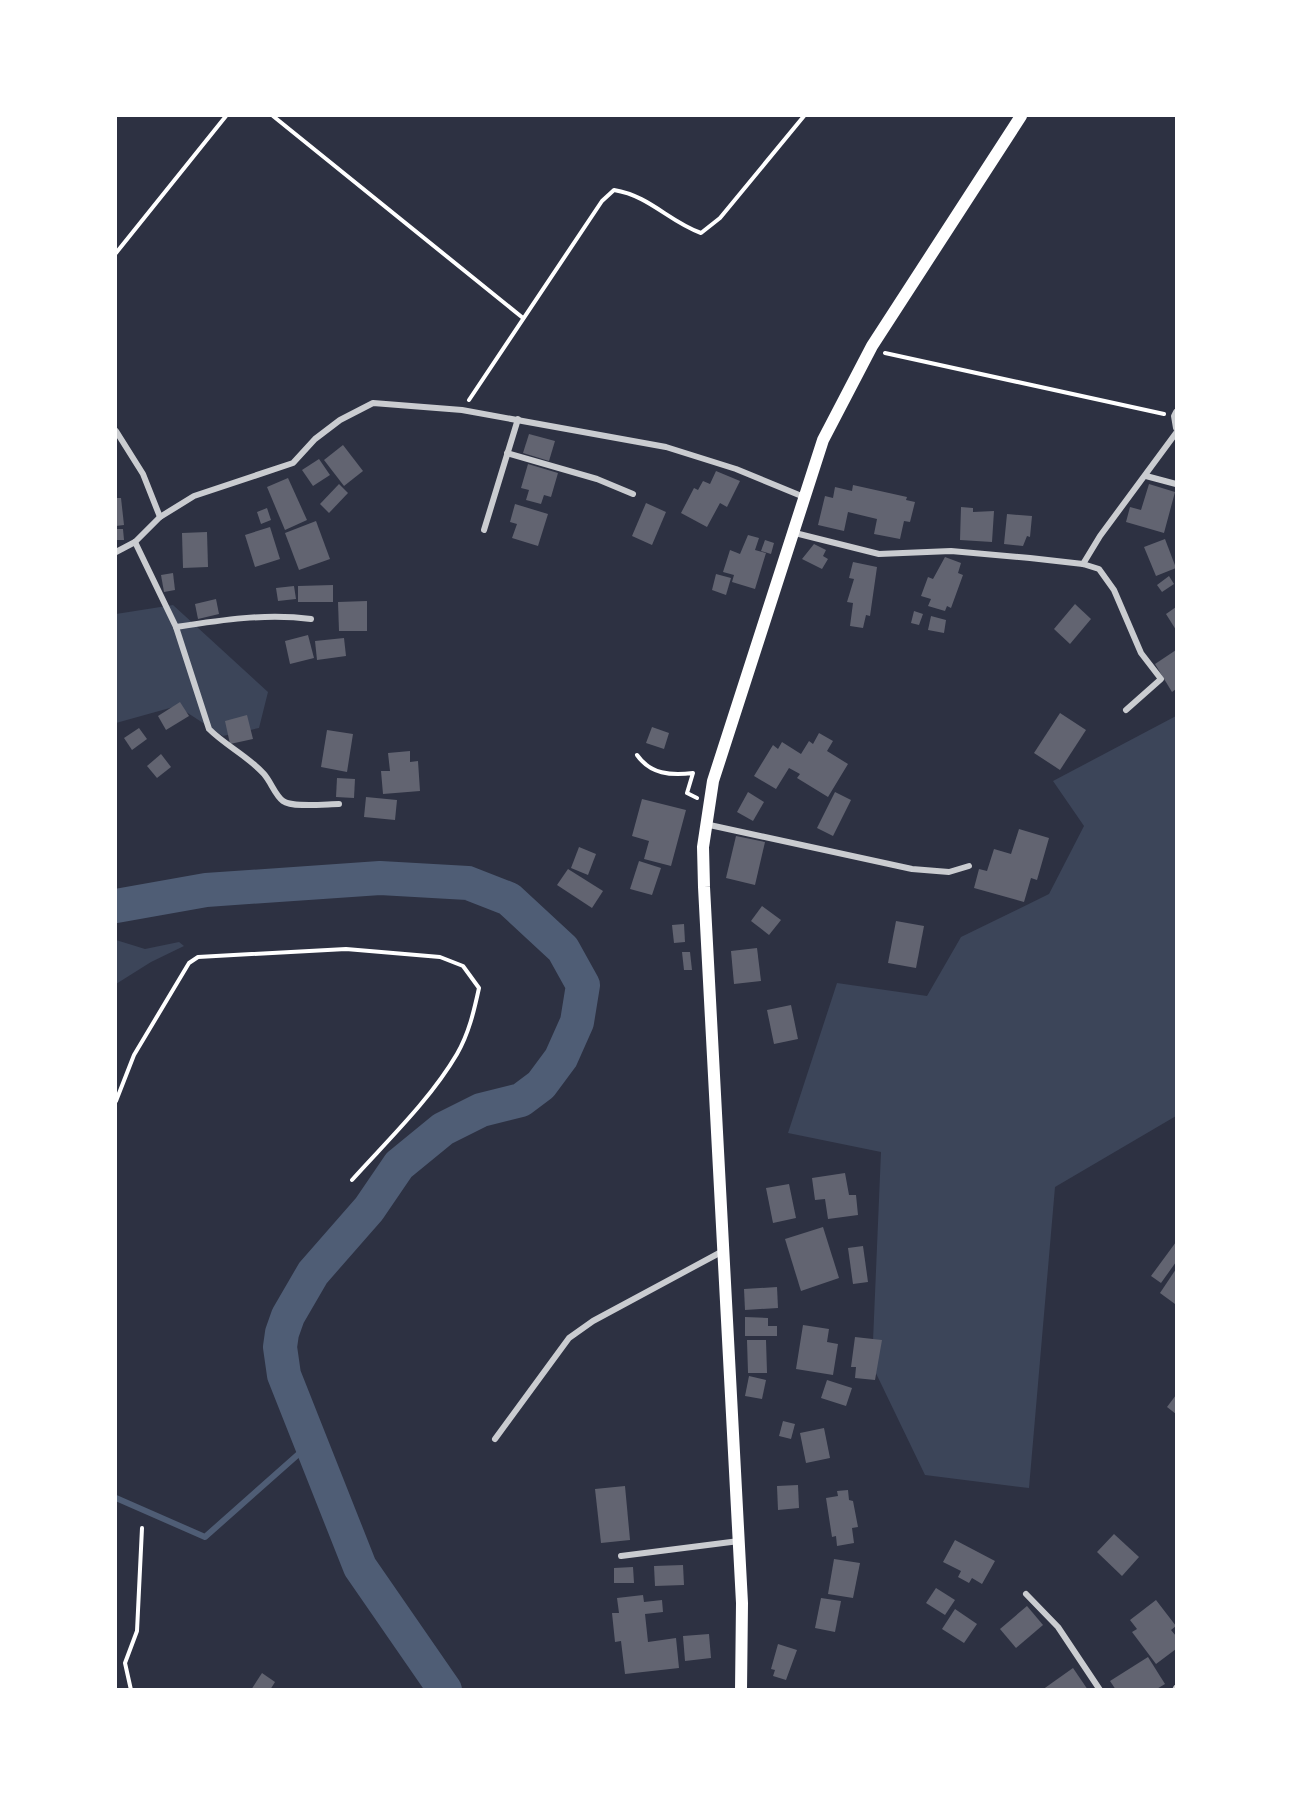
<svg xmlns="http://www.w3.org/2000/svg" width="1292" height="1805" font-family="'PT Sans Narrow',sans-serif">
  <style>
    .green { fill: #3c4559 }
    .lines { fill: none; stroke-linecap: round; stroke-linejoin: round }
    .stream { stroke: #4f5d75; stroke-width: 6 }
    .river { stroke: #4f5d75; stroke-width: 34 }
    .building { fill: #626471 }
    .path { stroke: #fff; stroke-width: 4 }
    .minor { stroke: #caccd0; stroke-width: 6 }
    .secondary { stroke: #fff; stroke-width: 12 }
  </style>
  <rect width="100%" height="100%" fill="#2d3142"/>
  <g class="green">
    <path d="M173,605L268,692L259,728L223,736L177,706L116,723V614Z"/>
    <path d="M1176,716V1116L1055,1187L1029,1488L925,1475L872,1365L881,1152L788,1133L837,983L927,996L961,937L1049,894L1084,826L1053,781Z"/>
    <path d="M116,940L145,949L179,942L184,946L151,962L116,984Z"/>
  </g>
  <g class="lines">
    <path class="stream" d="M116,1498L205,1537L311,1443"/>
    <path class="river" d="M116,906L206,890L380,878L468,883L509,899L563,949L583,985L577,1022L561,1058L541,1085L521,1100L481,1110L443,1129L399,1165L369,1209L313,1273L288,1316L282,1333L280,1347L284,1375L360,1567L445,1690"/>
  </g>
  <g class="building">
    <path d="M529,434L555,441L549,461L523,453Z"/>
    <path d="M343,445L363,471L344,486L324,460Z"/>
    <path d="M319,459L330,475L313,486L302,470Z"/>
    <path d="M528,464L558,473L551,497L544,495L541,504L526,500L529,490L521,488Z"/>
    <path d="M716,471L740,481L727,507L720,503L707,527L681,513L694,488L698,490L703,481L710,484Z"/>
    <path d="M288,478L307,520L285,530L267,487Z"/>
    <path d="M339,484L348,493L329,513L320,504Z"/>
    <path d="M1149,484L1175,492L1164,533L1126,522L1130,507L1141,510Z"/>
    <path d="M853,485L907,497L906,500L915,502L910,522L904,521L900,539L874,534L877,519L848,512L844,531L818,525L825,496L833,498L835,487L852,491Z"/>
    <path d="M116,498H121L124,525L116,526Z"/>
    <path d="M646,503L666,512L652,545L632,536Z"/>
    <path d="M515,504L548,514L538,546L512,538L517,524L510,522Z"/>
    <path d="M961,507L973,508V512L994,511L992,542L960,540Z"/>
    <path d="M267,508L271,520L261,524L257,512Z"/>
    <path d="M1007,514L1032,516L1030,537L1027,536L1023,546L1004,544Z"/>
    <path d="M316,521L330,559L299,570L285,533Z"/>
    <path d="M270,527L280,559L255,567L245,535Z"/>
    <path d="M116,529H123L124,540H116Z"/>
    <path d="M207,532L208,567L183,568L182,533Z"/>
    <path d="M748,535L759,538L755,550L766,553L755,589L732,582L734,575L723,572L730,550L740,554Z"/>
    <path d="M1165,539L1176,568L1156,576L1144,547Z"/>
    <path d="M765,540L774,543L771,554L761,551Z"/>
    <path d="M814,544L826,550L823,556L828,559L822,569L802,559Z"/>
    <path d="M945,557L961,563L958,573L963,575L951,608L947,606L945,611L928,606L931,599L921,596L928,577L933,579Z"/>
    <path d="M853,562L877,567L870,616L866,615L863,628L850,626L853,603L847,602L854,579L849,578Z"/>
    <path d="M173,573L175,590L164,592L161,575Z"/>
    <path d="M716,574L731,578L726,595L712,590Z"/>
    <path d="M1169,576L1174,584L1162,592L1157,585Z"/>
    <path d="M333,585V602H298V586Z"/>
    <path d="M294,586L296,599L278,601L276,588Z"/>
    <path d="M216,599L219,614L198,619L195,604Z"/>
    <path d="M367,601V631H339L338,602Z"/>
    <path d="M1075,604L1091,619L1070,644L1054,629Z"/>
    <path d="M1176,607V630L1166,614Z"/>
    <path d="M914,611L923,614L919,625L911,623Z"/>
    <path d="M931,616L946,620L944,633L928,630Z"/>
    <path d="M308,635L314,658L290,664L285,641Z"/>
    <path d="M344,638L346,656L317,660L315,641Z"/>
    <path d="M1176,650V689L1172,692L1155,664Z"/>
    <path d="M180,702L189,716L166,730L158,716Z"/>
    <path d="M1060,713L1086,730L1060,770L1034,753Z"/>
    <path d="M247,715L253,739L230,744L225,721Z"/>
    <path d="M652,727L669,733L664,749L646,743Z"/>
    <path d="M139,728L147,739L132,750L124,738Z"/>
    <path d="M327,730L353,734L347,772L321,767Z"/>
    <path d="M819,733L833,741L827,751L848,764L828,797L797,778L800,774L789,768L776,789L754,776L773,745L778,749L782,742L801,754L809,741L813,744Z"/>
    <path d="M410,751V762L418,761L420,791L383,794L381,771H390L388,753Z"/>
    <path d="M161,754L171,767L157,778L147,766Z"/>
    <path d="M337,778L355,779L354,798L336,797Z"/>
    <path d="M748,792L764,802L753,821L737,812Z"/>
    <path d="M835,792L851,800L833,836L817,828Z"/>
    <path d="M366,797L397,800L395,820L364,817Z"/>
    <path d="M642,799L686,810L671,866L644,859L649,841L632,836Z"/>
    <path d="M1019,829L1049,838L1037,880L1031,878L1024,902L974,888L979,869L987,871L994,849L1011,854Z"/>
    <path d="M736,836L765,842L755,885L726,878Z"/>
    <path d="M579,847L596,854L588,875L571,868Z"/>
    <path d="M639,861L661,868L652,895L630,889Z"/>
    <path d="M568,869L603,891L592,908L557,885Z"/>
    <path d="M762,906L781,920L769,935L751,921Z"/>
    <path d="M896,921L924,926L916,968L888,963Z"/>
    <path d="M684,924L685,942L674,943L672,925Z"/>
    <path d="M757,948L761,981L734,984L731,951Z"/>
    <path d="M682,952H690L692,970H684Z"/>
    <path d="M791,1005L798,1039L774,1044L767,1010Z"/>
    <path d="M845,1173L849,1195H856L858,1215L828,1219L825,1199L815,1200L812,1178Z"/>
    <path d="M789,1184L796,1218L773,1223L766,1188Z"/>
    <path d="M823,1227L839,1278L801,1291L785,1239Z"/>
    <path d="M1176,1242V1262L1161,1283L1151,1276Z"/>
    <path d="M863,1246L868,1282L853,1284L848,1248Z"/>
    <path d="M1176,1269V1301L1175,1304L1160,1293Z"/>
    <path d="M777,1287L778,1308L745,1310L744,1289Z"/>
    <path d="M745,1317L768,1318V1326H777V1336H745Z"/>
    <path d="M803,1325L829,1329L827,1342L838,1344L833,1375L796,1369Z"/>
    <path d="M855,1337L882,1340L875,1380L855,1378L856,1367H851Z"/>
    <path d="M747,1340H766L767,1373H748Z"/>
    <path d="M749,1376L766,1380L762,1399L745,1396Z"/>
    <path d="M827,1380L852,1388L846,1406L821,1398Z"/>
    <path d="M1176,1395V1414L1167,1407Z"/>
    <path d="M783,1421L795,1424L791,1439L779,1436Z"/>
    <path d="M824,1428L830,1458L806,1463L800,1433Z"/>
    <path d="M798,1485L799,1508L778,1510L777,1486Z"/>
    <path d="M625,1486L630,1540L601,1543L595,1489Z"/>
    <path d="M848,1490L849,1500L853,1501L858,1527L852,1528L854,1543L837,1546L836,1536L832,1537L826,1498L838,1496L837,1491Z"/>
    <path d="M1114,1534L1139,1557L1122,1576L1097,1552Z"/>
    <path d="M955,1540L995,1561L982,1584L972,1578L969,1583L958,1577L961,1571L943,1562Z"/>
    <path d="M834,1559L860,1563L853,1598L828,1594Z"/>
    <path d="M683,1565L684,1585L655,1586L654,1566Z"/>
    <path d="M633,1567L634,1583H614V1568Z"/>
    <path d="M936,1588L955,1600L945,1615L926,1603Z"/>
    <path d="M643,1595L644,1602L662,1600L663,1612L645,1614L648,1642L676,1638L679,1668L625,1674L621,1641L615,1642L612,1613H619L617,1598Z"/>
    <path d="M821,1598L841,1601L835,1632L815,1628Z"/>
    <path d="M1156,1600L1176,1626L1171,1630L1176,1636V1649L1156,1664L1132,1632L1137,1629L1130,1620Z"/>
    <path d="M1027,1606L1043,1625L1016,1648L1000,1629Z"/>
    <path d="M955,1609L977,1624L964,1643L942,1629Z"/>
    <path d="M709,1634L711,1658L685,1661L683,1636Z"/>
    <path d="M778,1644L797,1650L786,1680L773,1676L775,1670L771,1669Z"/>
    <path d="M1148,1657L1165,1684L1155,1690H1116L1110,1681Z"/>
    <path d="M1073,1668L1088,1690H1042Z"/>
    <path d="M262,1673L275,1682L270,1690H251Z"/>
  </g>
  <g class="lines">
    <g class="path">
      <path d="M273,116L523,318"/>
      <path d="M116,253L226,116"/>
      <path d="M885,353L1164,414"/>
      <path d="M469,400L602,201L614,190C650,196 668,221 701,233L720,218L804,116"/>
      <path d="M637,755C650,774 671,776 693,773L687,793L697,798"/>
      <path d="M116,1101L134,1055L189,963L198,957L346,949L440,957L463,966L479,988C474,1011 469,1033 457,1054C430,1100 388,1140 352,1180"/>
      <path d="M131,1690L125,1663L137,1631L142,1528"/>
    </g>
    <g class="minor">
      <path d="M1176,412L1174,416L1176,428"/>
      <path d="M116,431L143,474L160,517"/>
      <path d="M507,453L597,479L633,494"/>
      <path d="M1146,476L1176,484"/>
      <path d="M484,530L518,419"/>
      <path d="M795,533L879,554L951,551L1030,558L1083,564L1099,569L1114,590L1141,653L1161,679L1126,710"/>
      <path d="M135,542L176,627L209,729C226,746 248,756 264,774C271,782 275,795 283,801C292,808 327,804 339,804"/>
      <path d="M116,552L135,542L160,517L194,496L293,463L315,439L340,420L373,403L462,410L666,447L736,469L804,497"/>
      <path d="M1083,564L1100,536L1176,433"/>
      <path d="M176,627C221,620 266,613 311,619"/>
      <path d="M705,824L912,869L949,872L969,866"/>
      <path d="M495,1439L569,1338L593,1321L723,1251"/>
      <path d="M621,1556L739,1541"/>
      <path d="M1026,1594L1058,1627L1100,1690"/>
      <path d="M1175,1690L1176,1688"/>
    </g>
    <path class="secondary" d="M741,1690L742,1603L704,887L703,847L713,781L823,440L872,346L1021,116"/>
  </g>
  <rect width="1292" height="1805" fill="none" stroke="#ffffff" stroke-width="234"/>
</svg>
